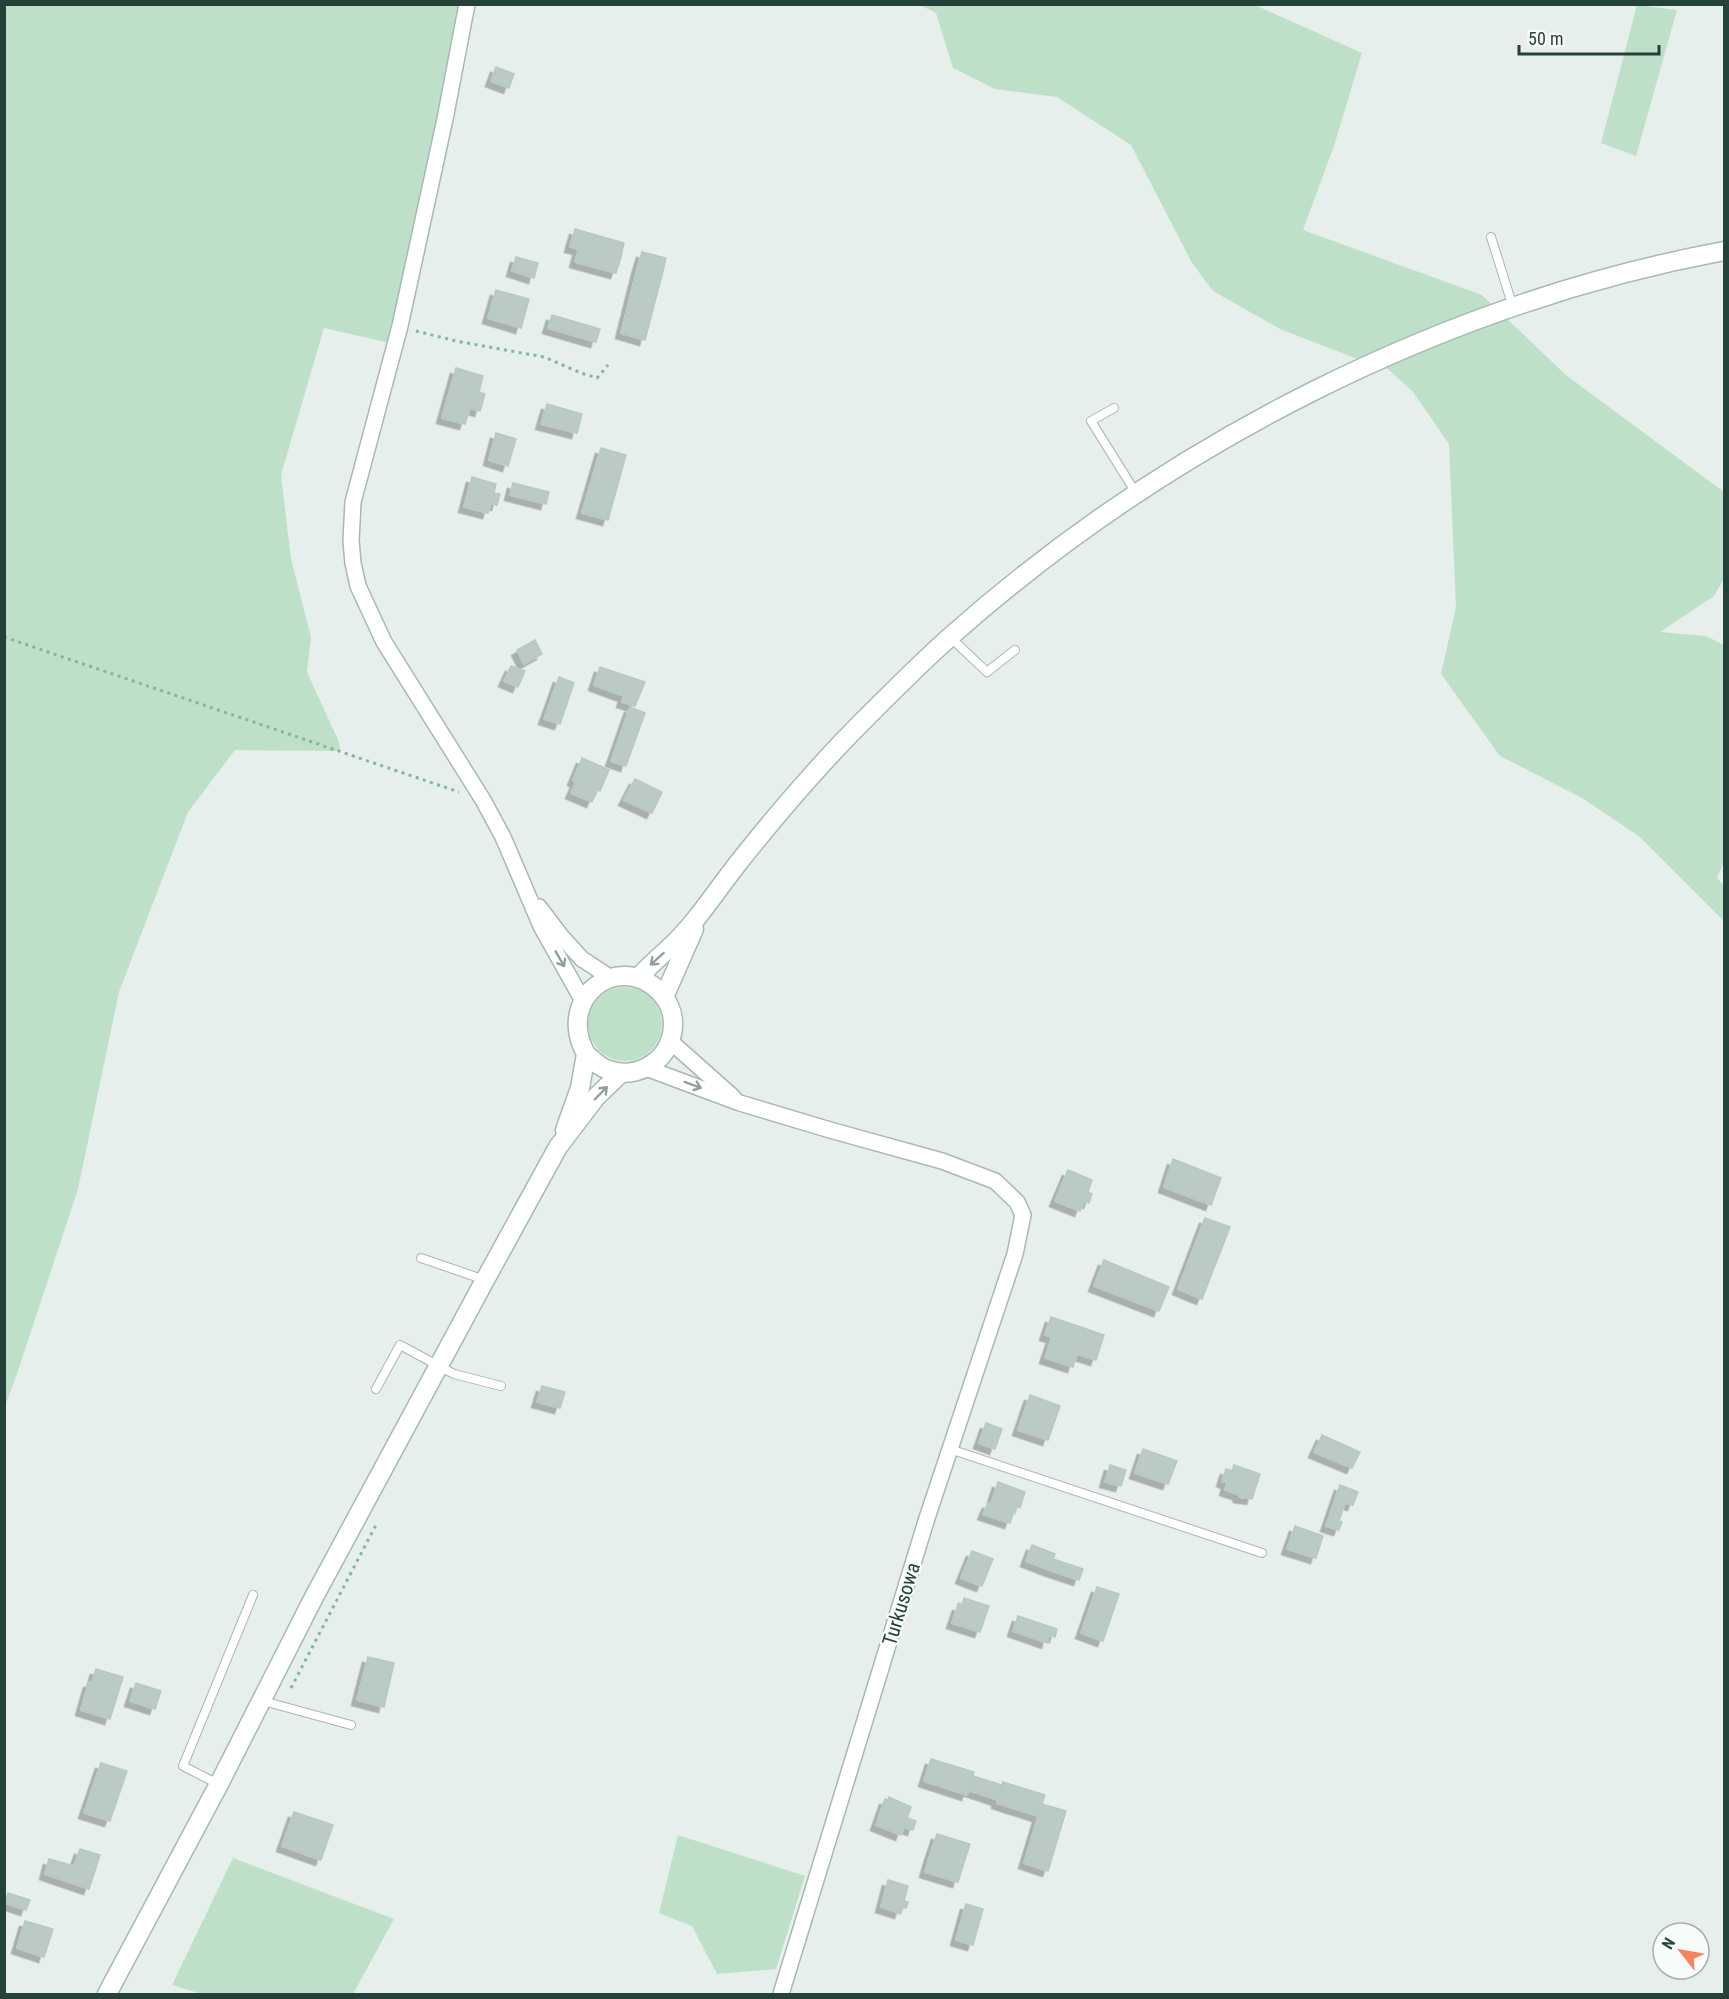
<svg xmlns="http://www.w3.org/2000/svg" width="1729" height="1999" font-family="'Roboto Condensed',sans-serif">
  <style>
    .green { fill: #bfe0c8 }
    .building { fill: #bbcac4; stroke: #b8c9c2; stroke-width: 1.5; filter: url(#shadow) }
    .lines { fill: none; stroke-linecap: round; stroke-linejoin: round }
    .lane-casing { stroke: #a8b8b2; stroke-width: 10 }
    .street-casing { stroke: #a8b8b2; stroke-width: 18 }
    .secondary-casing { stroke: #a4bbb3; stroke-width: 21 }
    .path { stroke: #86b3a5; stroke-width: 3; stroke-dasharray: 3 4.5; stroke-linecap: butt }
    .lane { stroke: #fff; stroke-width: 8 }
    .street { stroke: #fff; stroke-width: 15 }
    .secondary { stroke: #fff; stroke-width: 18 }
    .oneway { stroke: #92a09c }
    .labels { text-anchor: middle; stroke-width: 4.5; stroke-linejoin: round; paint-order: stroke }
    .street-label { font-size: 20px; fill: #24423a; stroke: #f7fbf9 }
  </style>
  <defs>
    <filter id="shadow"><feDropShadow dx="-5.5" dy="5.5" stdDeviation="0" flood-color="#0004"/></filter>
  </defs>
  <rect width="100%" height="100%" fill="#e6efeb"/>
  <g class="green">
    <path d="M5,5H467L390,343L324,328L281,475L291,559L311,637L307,672L339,742L340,751L235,750L188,812L119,992L78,1189L18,1371L5,1406Z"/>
    <path d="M920,5H1255L1362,53L1334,146L1303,230L1482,295L1567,376L1724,492V579L1714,596L1660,632L1706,636L1724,645V862L1717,878L1724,886V921L1640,837L1582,798L1500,756L1441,674L1456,607L1449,444L1413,392L1388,369L1370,364L1280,329L1213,291L1192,263L1131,145L1057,97L995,89L953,68L936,13Z"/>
    <path d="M1637,5L1677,10L1636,156L1601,143Z"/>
    <circle cx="625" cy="1024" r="37"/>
    <path d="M678,1835L805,1876L776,1969L717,1974L692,1926L659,1913Z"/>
    <path d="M233,1858L394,1919L353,1994H202L172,1985Z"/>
  </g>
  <g class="building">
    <path d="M496,67L514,74L509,88L491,81Z"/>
    <path d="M575,229L624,243L621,257L580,245L578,249L570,247Z"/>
    <path d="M580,245L621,257L616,273L575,262Z"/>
    <path d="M642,252L666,258L662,275L637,269Z"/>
    <path d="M516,257L538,263L534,278L512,271Z"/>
    <path d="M637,269L662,275L645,340L621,333Z"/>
    <path d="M496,290L529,299L521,328L488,318Z"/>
    <path d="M552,315L600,329L596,342L548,328Z"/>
    <path d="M456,368L483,376L479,392L485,394L480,411L470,408L465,424L442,418Z"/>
    <path d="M547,404L582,414L577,433L541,424Z"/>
    <path d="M496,433L516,439L508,466L489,460Z"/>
    <path d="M601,448L626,455L608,520L582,513Z"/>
    <path d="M472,477L496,484L494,493L500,494L497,505L491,503L488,513L464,507Z"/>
    <path d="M513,483L549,492L546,504L510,495Z"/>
    <path d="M535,640L542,654L524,664L517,650Z"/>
    <path d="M511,666L525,671L518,687L504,681Z"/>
    <path d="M600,667L645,682L635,706L622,702L624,696L594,685Z"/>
    <path d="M559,677L574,683L560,724L544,719Z"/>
    <path d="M630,707L645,713L626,766L611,761Z"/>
    <path d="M582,758L609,770L600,791L597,790L592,802L571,793L576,782L573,780Z"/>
    <path d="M635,779L662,792L652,813L624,800Z"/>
    <path d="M1173,1159L1221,1178L1211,1205L1164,1187Z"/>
    <path d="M1068,1170L1092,1180L1088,1192L1092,1194L1089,1203L1084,1201L1080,1211L1055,1201Z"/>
    <path d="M1205,1218L1230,1227L1202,1299L1178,1289Z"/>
    <path d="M1104,1260L1169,1287L1159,1311L1094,1286Z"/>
    <path d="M1051,1317L1104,1335L1096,1360L1077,1354L1073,1367L1045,1358L1052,1337L1045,1335Z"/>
    <path d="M542,1386L565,1392L560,1408L537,1402Z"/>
    <path d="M1030,1395L1060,1406L1048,1440L1018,1430Z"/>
    <path d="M986,1423L1002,1429L995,1449L979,1443Z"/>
    <path d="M1322,1435L1360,1452L1352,1468L1314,1452Z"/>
    <path d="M1143,1449L1177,1461L1168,1484L1135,1473Z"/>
    <path d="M1110,1465L1126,1470L1121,1486L1105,1482Z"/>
    <path d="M1234,1465L1260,1474L1252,1499L1239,1497L1238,1494L1225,1490L1227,1483L1222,1481L1226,1469L1232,1471Z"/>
    <path d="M998,1482L1025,1492L1020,1508L1016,1506L1010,1523L983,1514L988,1503L991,1504Z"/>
    <path d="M1340,1485L1358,1492L1353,1505L1345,1503L1339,1521L1342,1522L1339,1530L1326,1526Z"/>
    <path d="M1295,1526L1323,1536L1316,1558L1287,1549Z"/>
    <path d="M1032,1545L1055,1554L1049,1570L1026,1561Z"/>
    <path d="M972,1551L993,1559L982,1586L961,1578Z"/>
    <path d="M1053,1559L1083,1569L1079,1580L1049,1570Z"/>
    <path d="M1097,1587L1119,1594L1103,1641L1081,1633Z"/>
    <path d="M964,1598L989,1606L980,1632L952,1623L958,1605L962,1606Z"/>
    <path d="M1018,1616L1057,1629L1055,1637L1049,1635L1047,1643L1013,1631Z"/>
    <path d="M368,1657L394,1663L384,1707L357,1700Z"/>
    <path d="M96,1669L123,1677L110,1719L81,1710L89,1682H92Z"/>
    <path d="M136,1683L161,1691L155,1709L130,1701Z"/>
    <path d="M931,1759L974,1772L967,1795L924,1781Z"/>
    <path d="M101,1763L127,1771L110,1821L84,1813Z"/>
    <path d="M973,1776L1002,1785L998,1800L968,1790Z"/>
    <path d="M1003,1782L1045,1795L1038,1816L997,1803Z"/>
    <path d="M889,1797L911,1807L907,1818L916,1821L913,1830L904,1827L901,1835L876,1825L885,1799L888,1800Z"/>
    <path d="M1042,1804L1066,1811L1048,1871L1024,1863Z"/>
    <path d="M294,1812L333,1825L321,1860L282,1846Z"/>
    <path d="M937,1834L970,1844L963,1866L930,1855Z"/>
    <path d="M80,1849L100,1855L89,1889L45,1874L49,1859L74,1866Z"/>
    <path d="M930,1855L963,1866L958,1882L925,1872Z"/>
    <path d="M888,1880L908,1886L904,1901L908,1902L906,1908L902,1907L900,1913L881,1907Z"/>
    <path d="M8,1893L30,1900L26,1910L5,1903Z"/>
    <path d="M966,1904L983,1909L973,1945L956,1940Z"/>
    <path d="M25,1921L53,1929L44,1957L17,1948Z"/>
  </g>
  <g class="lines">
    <g class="lane-casing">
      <g id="lane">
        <path d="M1491,237L1513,307"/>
        <path d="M1114,408L1091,421L1136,493"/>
        <path d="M951,638L987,672L1015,650"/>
        <path d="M421,1258L485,1280"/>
        <path d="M376,1389L400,1345L454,1374L501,1386"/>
        <path d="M950,1449L1262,1553"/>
        <path d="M263,1701L351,1725"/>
        <path d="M218,1784L183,1766L253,1595"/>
      </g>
    </g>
    <g class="street-casing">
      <g id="street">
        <path d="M467,4L445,119L400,326L353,502L351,541L353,563L358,586L384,642L483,800L503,837L541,926L583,1001"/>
        <path d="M539,907L561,936L582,959L611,978"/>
        <path d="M670,1041L733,1097"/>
        <path d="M646,1068L740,1103L830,1130L942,1161L995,1181L1017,1202L1023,1215L1015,1254L927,1518L781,1994"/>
      </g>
    </g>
    <g class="secondary-casing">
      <g id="secondary">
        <path d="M638,978C647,968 657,959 667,950C695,925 716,891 739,862C781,809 825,758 873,711C898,686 924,660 951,636C1166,445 1441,304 1724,251"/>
        <path d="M664,997L694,929"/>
        <path d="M565,1130L580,1088L586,1054C555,998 618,950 660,992C671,1004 675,1019 672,1034C666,1063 636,1079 609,1070C600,1068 593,1060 586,1054"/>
        <path d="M107,1994L219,1784L314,1597L485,1280L558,1147L596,1097L621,1073"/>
      </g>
    </g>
    <g class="path">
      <path d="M416,331L456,341L544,357L581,373L597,378L608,365"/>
      <path d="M4,637L459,792"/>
      <path d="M291,1688L377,1523"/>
    </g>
    <use href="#lane" class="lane"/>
    <use href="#street" class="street"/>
    <use href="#secondary" class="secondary"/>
  </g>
  <defs><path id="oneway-shaft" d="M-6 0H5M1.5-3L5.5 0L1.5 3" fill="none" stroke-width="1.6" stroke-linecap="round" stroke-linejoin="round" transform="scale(1.5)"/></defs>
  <g class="oneway">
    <use href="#oneway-shaft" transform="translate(560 959) rotate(60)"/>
    <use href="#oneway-shaft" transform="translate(657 959) rotate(138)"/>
    <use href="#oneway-shaft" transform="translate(693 1085) rotate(20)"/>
    <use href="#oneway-shaft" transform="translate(601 1093) rotate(-46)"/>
  </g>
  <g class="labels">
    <g class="street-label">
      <text transform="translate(901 1604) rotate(-73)" y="7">Turkusowa</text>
    </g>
  </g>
  <rect width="1729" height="1999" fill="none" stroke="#24423a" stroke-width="12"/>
  <g transform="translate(1681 1951) rotate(301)"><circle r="28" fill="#f7fbf9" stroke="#a3b1ad" stroke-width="1.5"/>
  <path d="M0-4.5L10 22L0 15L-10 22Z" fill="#f4845f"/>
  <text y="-9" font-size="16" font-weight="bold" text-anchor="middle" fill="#24423a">N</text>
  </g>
  <path d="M1519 45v9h140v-9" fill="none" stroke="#24423a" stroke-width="3"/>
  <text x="1528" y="45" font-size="18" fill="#24423a" stroke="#f7fbf9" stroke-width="4.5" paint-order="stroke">50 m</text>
</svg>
